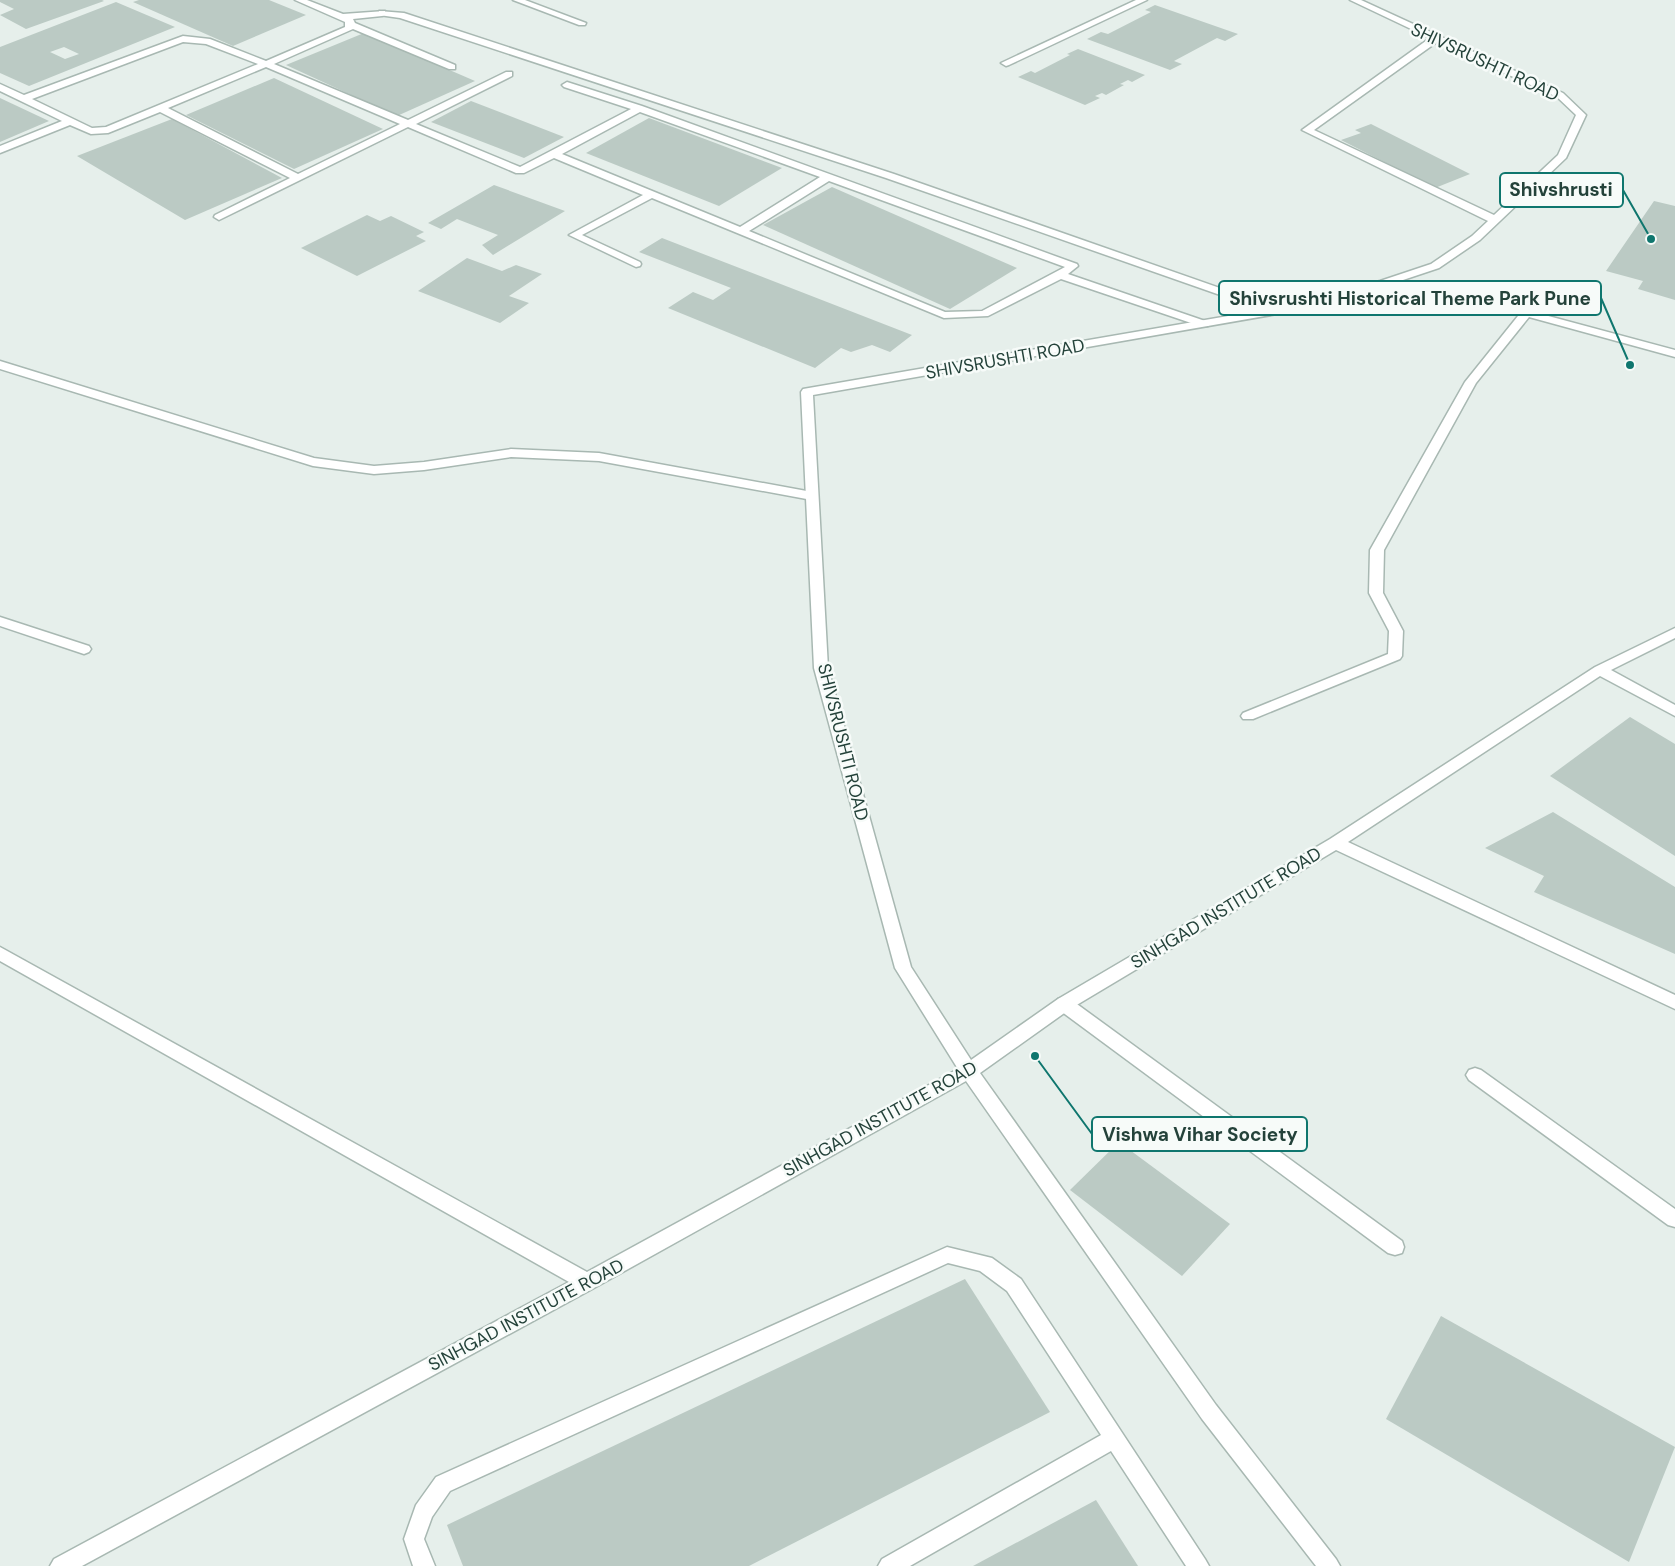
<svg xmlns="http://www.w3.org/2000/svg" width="1675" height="1566" font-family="'DM Sans',sans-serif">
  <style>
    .building { fill: #bbcac4; fill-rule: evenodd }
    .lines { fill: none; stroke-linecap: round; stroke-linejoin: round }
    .service-casing { stroke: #a8b8b2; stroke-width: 3 }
    .minor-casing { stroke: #a8b8b2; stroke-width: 3 }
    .service { fill: #fff; fill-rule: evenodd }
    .minor { fill: #fff; fill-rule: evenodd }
    .labels { text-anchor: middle; stroke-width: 5; stroke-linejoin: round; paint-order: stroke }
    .street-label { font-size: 18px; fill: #24423a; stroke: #f7fbf9 }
    .leader { fill: none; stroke: #0f766e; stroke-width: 2 }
    .callout-dot { fill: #0f766e; stroke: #f7fbf9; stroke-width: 2 }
    .callout { fill: #f7fbf9; stroke: #0f766e; stroke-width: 2 }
    .callout-label { font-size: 19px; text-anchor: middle; font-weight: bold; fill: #24423a }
  </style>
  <rect width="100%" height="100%" fill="#e6efeb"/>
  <g class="building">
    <path d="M0,0H102L104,1L26,29L0,15L14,9L0,2Z"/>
    <path d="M139,0H269L306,15L233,46L133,2Z"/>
    <path d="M116,2L175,27L29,86L0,73V47ZM64,47L79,54L65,59L50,52Z"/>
    <path d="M1155,5L1238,34L1225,41L1217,38L1174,61L1182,64L1170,70L1087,39L1101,32L1108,34L1151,12L1145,10Z"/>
    <path d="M364,33L475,81L397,116L286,65Z"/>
    <path d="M1078,49L1145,75L1132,82L1128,80L1120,84L1124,85L1106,95L1102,93L1095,96L1100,98L1085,105L1018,77L1031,71L1035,73L1070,55L1067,54Z"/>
    <path d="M274,78L383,129L294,169L186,115Z"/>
    <path d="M0,98L49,121L0,142Z"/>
    <path d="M471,101L564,137L524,158L431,122Z"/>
    <path d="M649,118L782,168L719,206L586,153Z"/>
    <path d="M172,119L282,178L185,220L77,156Z"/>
    <path d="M1371,124L1470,174L1435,188L1341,140L1361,133L1355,130Z"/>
    <path d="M494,185L565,211L493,255L482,245L498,235L457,219L441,229L428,223Z"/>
    <path d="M832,187L1017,268L950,309L763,225Z"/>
    <path d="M1654,201L1675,206V300L1638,289L1643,281L1606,271Z"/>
    <path d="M367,215L380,221L391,216L424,232L416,236L426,241L357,276L301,248Z"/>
    <path d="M662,238L912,335L890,352L872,345L851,352L841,348L815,368L668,308L693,292L713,300L731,288L639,252Z"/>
    <path d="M467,258L502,271L516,265L542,274L509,296L529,303L500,323L418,291Z"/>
    <path d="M1630,717L1675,744V856L1550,776Z"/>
    <path d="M1553,812L1675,887V954L1534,892L1544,876L1485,848Z"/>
    <path d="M1119,1142L1230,1224L1182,1276L1070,1190Z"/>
    <path d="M965,1279L1050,1412L749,1566H463L447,1525Z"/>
    <path d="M1441,1316L1675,1447L1629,1562L1386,1419Z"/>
    <path d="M1096,1500L1138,1566H973Z"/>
  </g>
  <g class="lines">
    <g class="service-casing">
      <g id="service">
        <path d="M295,0H307L343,14L385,11V15L382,16L353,19L355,23L455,65V69H449L353,29L274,64L408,120L506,72H512V76L416,124L520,167L631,109L564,87L562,85L567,82L642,106L1077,264L1078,266L1068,274L1208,322L1210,324L1208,326H1200L1061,279L988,316L944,318L652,198L582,235L640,262L641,264L640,266L636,267L569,235L643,195L554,158L524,173H516L408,127L219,220L214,217L215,215L290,178L160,112L108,133L91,134L70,125L0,153V146L62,121L0,91V84L24,95L183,36L210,39L266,61L345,27V22ZM183,42L206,44L258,64L106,127L92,128L32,99ZM266,67L400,124L298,174L168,108ZM640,112L820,177L740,227L562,154ZM829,181L1065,267L982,311L945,312L749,231Z"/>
        <path d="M1526,310L1675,350V357L1529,317L1476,383L1384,550L1383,593L1403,631L1402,656L1400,659L1253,719H1243L1241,716L1243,713L1388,654L1389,631L1369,593L1370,550L1465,382L1522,311Z"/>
        <path d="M0,361L314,458L374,466L424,462L511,449L599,453L812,492L818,496L812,500L599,461L511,457L424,470L374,474L313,466L0,369Z"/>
        <path d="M0,617L89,646L91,649L89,652L84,654L0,626Z"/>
        <path d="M1064,997L1070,999L1402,1241L1404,1247L1402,1253L1395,1255L1388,1253L1058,1009L1056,1004L1058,999Z"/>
        <path d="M947,1247L992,1258L1021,1279L1205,1559L1209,1566H1186L1111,1451L910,1566H878L882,1559L1101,1435L1007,1291L980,1271L948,1263L450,1491L432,1517L424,1539L435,1566H413L404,1539L416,1505L436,1477Z"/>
      </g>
    </g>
    <g class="minor-casing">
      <g id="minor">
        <path d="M513,0H525L586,23L585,25H579Z"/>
        <path d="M1136,0H1147L1009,65L1006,66L1001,63Z"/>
        <path d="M1350,0H1361L1563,93L1586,115L1566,158L1480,240L1439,268L1388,285L1277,314L813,395L828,668L911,967L971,1060L1058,999L1330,839L1595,667L1675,628V638L1611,670L1675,705V716L1600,676L1348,842L1675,995V1009L1336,850L1070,1009L980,1073L1216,1405L1336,1559L1340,1566H1316L1202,1419L966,1081L594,1288L82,1566H50L54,1559L569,1282L0,961V947L587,1272L958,1069L895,968L814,668L801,392L803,389L1263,310L886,178L400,18L379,15V11L404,13L894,174L1277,308L1380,281L1431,264L1472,236L1488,221L1302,130L1430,38ZM1437,42L1557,97L1576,115L1558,155L1494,215L1314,130Z"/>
        <path d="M1475,1068L1481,1070L1675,1209V1227L1668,1225L1469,1080L1466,1075L1469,1070Z"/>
      </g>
    </g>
    <use href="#service" class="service"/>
    <use href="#minor" class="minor"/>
  </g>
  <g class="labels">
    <g class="street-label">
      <text transform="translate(1485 62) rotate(25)" y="6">SHIVSRUSHTI ROAD</text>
      <text transform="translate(1005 359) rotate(-10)" y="6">SHIVSRUSHTI ROAD</text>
      <text transform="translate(843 742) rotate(76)" y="6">SHIVSRUSHTI ROAD</text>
      <text transform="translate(1226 908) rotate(-31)" y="6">SINHGAD INSTITUTE ROAD</text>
      <text transform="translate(880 1119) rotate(-29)" y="6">SINHGAD INSTITUTE ROAD</text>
      <text transform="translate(526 1315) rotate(-28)" y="6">SINHGAD INSTITUTE ROAD</text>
    </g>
  </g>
  <path class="leader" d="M1651 239L1623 190M1630 365L1601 298M1035 1056L1092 1134"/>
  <g class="callout-dot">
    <circle cx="1651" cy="239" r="5"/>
    <circle cx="1630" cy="365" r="5"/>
    <circle cx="1035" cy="1056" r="5"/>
  </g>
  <g class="callout">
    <rect x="1500" y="173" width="123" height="34" rx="5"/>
    <rect x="1219" y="281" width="382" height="34" rx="5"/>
    <rect x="1092" y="1117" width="215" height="34" rx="5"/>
  </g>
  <g class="callout-label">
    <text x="1561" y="196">Shivshrusti</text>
    <text x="1410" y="305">Shivsrushti Historical Theme Park Pune</text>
    <text x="1200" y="1141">Vishwa Vihar Society</text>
  </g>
</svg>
